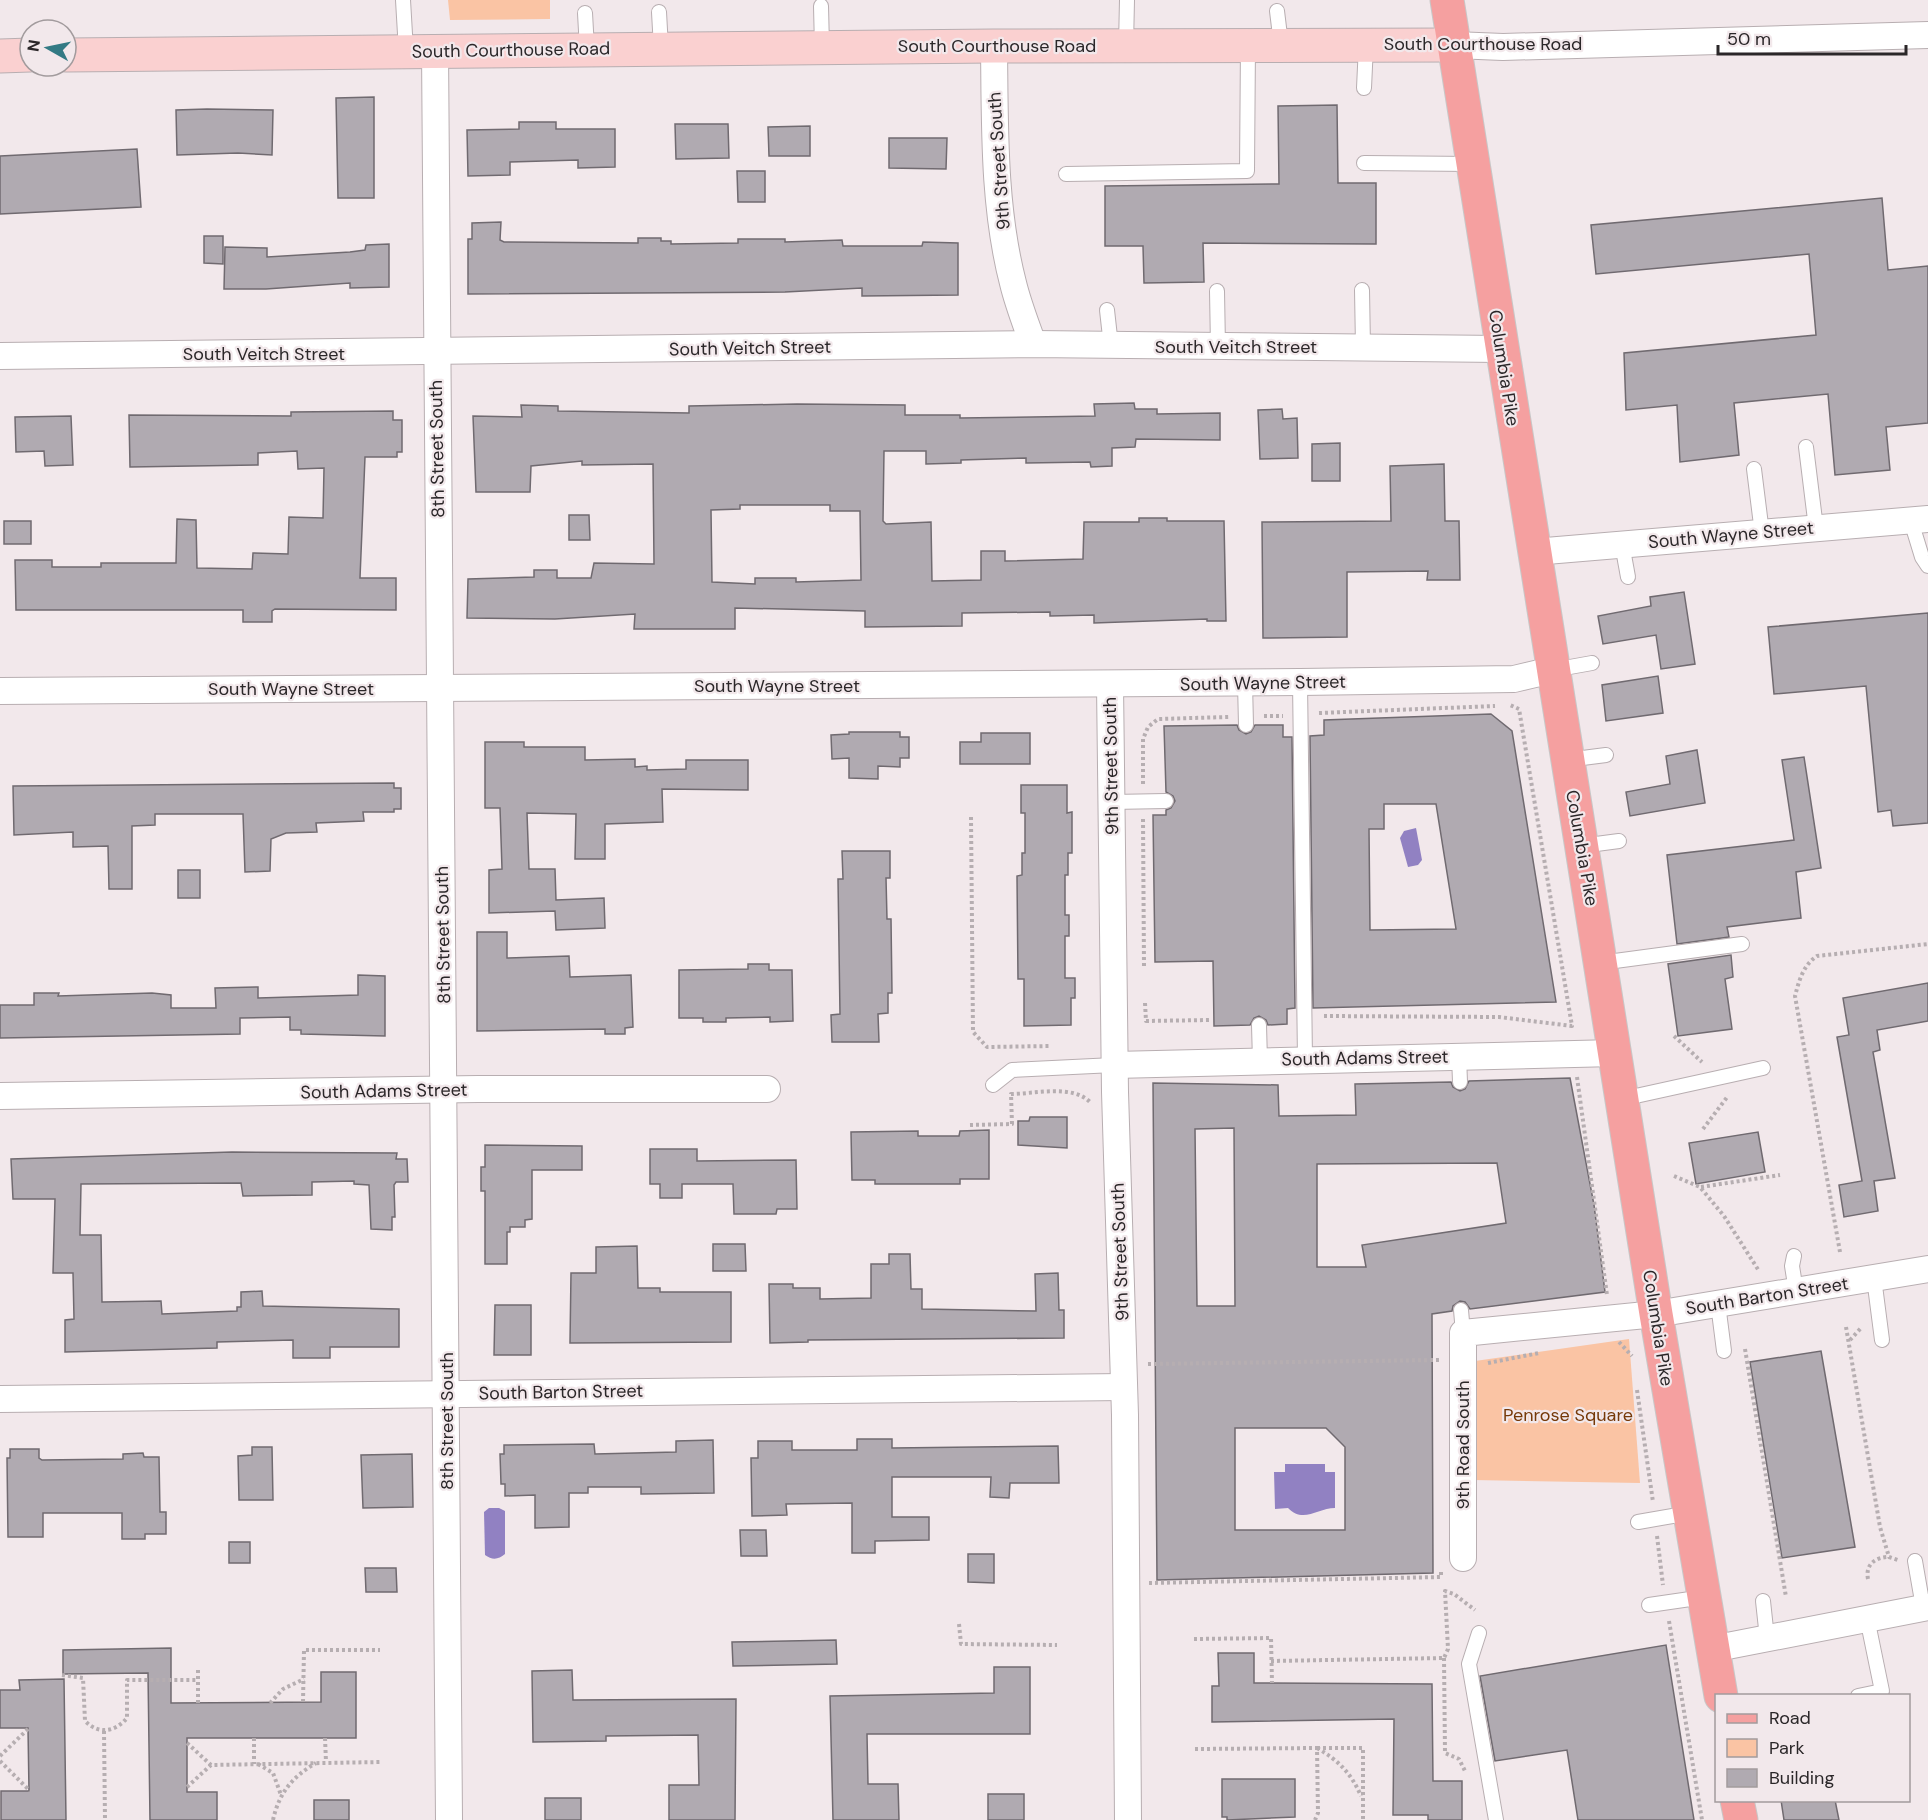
<svg xmlns="http://www.w3.org/2000/svg" width="1928" height="1820" font-family="'DM Sans',sans-serif">
  <style>
    .green { fill: #fac4a4 }
    .water { fill: #9181c2 }
    .building { fill: #b0aab1; stroke: #706a70; stroke-width: 1.5; fill-rule: evenodd }
    .lines { fill: none; stroke-linecap: round; stroke-linejoin: round }
    .lane-casing { stroke: #b8aeb1; stroke-width: 16 }
    .street-casing { stroke: #b8aeb1; stroke-width: 28 }
    .secondary-casing { stroke: #b8aeb1; stroke-width: 35 }
    .primary-casing { stroke: #c8c7c7; stroke-width: 35 }
    .path { stroke: #b6aeb1; stroke-width: 4; stroke-dasharray: 3 3; stroke-linecap: butt }
    .lane { stroke: #fff; stroke-width: 14 }
    .street { stroke: #fff; stroke-width: 26 }
    .secondary { stroke: #fad0d0; stroke-width: 33 }
    .primary { stroke: #f5a0a0; stroke-width: 33 }
    .labels { text-anchor: middle; stroke-width: 4.5; stroke-linejoin: round; paint-order: stroke }
    .street-label { font-size: 18px; fill: #2b2729; stroke: #f2e8eb }
    .park-label { font-size: 18px; fill: #763908; stroke: #f2e8eb }
  </style>
  <rect width="100%" height="100%" fill="#f2e8eb"/>
  <g class="green">
    <path d="M448,0H550V19L450,20Z"/>
    <path d="M1629,1339L1640,1483L1473,1480L1475,1361Z"/>
  </g>
  <g class="water">
    <path d="M1416,828L1422,860L1418,865L1408,867L1400,838L1404,831Z"/>
    <path d="M1285,1464H1325V1472H1335V1508C1318,1508 1303,1524 1288,1508L1275,1509L1274,1472H1285Z"/>
    <path d="M489,1508H499L505,1511V1554C498,1560 492,1560 485,1555L484,1512Z"/>
  </g>
  <g class="building">
    <path d="M374,97V198H338L336,98Z"/>
    <path d="M1337,105L1338,183H1376V244L1203,243L1204,282L1144,283L1143,246H1105V186L1279,184L1278,106Z"/>
    <path d="M207,109L273,110L272,155L238,153L177,155L176,110Z"/>
    <path d="M519,122H556V129H615V167L578,168V160L510,162V175L468,176L467,130L519,129Z"/>
    <path d="M675,124H728L729,158L676,159Z"/>
    <path d="M810,126V156H769L768,127Z"/>
    <path d="M889,138H947L946,169L889,168Z"/>
    <path d="M137,149L141,207L0,214V156Z"/>
    <path d="M737,171H765V202H738Z"/>
    <path d="M1882,198L1888,270L1928,266V423L1886,427L1890,470L1835,475L1828,394L1734,403L1739,455L1680,462L1677,405L1626,410L1624,353L1816,335L1809,254L1596,274L1591,225Z"/>
    <path d="M501,222L500,240L504,242L638,243V238H661V241H671V244L738,243V239H785V242L842,240L843,246H922L923,242L958,243V295L862,296V288L785,292L468,294V239H472V223Z"/>
    <path d="M204,236H223V264L204,263Z"/>
    <path d="M389,244V287L350,288V283L266,289H224L225,247L267,248V257L350,252L365,250L366,245Z"/>
    <path d="M1134,403L1135,409H1157V414L1220,413V440L1136,439L1135,447L1112,448V466L1091,467L1090,462L1026,463V458L961,460V463L926,464V451H884L883,521L886,524L931,522L932,581L981,580V551H1005V561L1083,559L1084,522H1139V518H1167V521H1224L1226,621H1207V619L1094,623V615L1050,616V612L962,613V626L865,627V611L735,608V629H634L635,614L555,619L467,618L468,579L534,577V570H557V578H591L594,563L654,564L653,464L582,465V461L531,466L530,492H476L473,416L522,417L521,405L558,406V411L689,413V406L797,404L905,405V415H960V418L1095,416L1094,404ZM740,505H830V511H860L861,580L796,582V578H755V584L712,582L711,510L740,509Z"/>
    <path d="M1282,409L1283,419L1297,418L1298,458L1260,459L1258,410Z"/>
    <path d="M393,411V420H402V452H397V457H365L360,578H396V610L275,609L272,611V622H243V610H16L15,560H52V567H101V563H176L177,519L196,520L197,568L252,569L253,553L288,554L289,517L323,518L324,468L298,469L297,451L258,453V465L130,467L129,415L291,416V412Z"/>
    <path d="M71,416L73,465L45,466L44,451L16,452L15,417Z"/>
    <path d="M1340,443V481H1312V444Z"/>
    <path d="M1444,464L1445,521H1459L1460,580H1427L1428,571L1347,572V637L1263,638L1262,522L1391,521L1390,466Z"/>
    <path d="M569,515H589L590,540H569Z"/>
    <rect x="4" y="521" width="27" height="23"/>
    <path d="M1684,592L1695,664L1661,669L1656,635L1603,644L1598,616L1651,606L1650,597Z"/>
    <path d="M1928,613V823L1893,826L1891,810L1878,812L1866,686L1774,694L1768,627Z"/>
    <path d="M1658,676L1663,713L1606,721L1602,685Z"/>
    <path d="M1491,714L1512,731L1556,1002L1313,1008L1310,736L1324,735V720ZM1384,804H1436L1456,929L1370,930L1369,829H1384Z"/>
    <path d="M1237,725L1239,730L1246,734L1251,732L1255,725H1283V737H1292L1295,1008L1287,1009V1024L1268,1025L1266,1020L1259,1016L1254,1018L1250,1025L1214,1026L1213,961L1155,962L1153,815H1166V810L1171,808L1175,801L1173,796L1166,792L1164,726Z"/>
    <path d="M849,732H900V737H909V758H900V767L878,766V779L849,778V758L832,759L831,735L849,734Z"/>
    <path d="M981,733H1030V764H960V742H981Z"/>
    <path d="M485,742H524V747H585V760L635,759V767L647,766V770L686,769V760H748V790L662,789L663,822L605,824V859H575L576,814L527,813L529,869H555L556,900L604,898L605,928L556,930L555,911L489,913V870L502,869L500,808H485Z"/>
    <path d="M1697,750L1705,803L1630,816L1626,792L1670,784L1666,756Z"/>
    <path d="M1804,757L1821,868L1796,872L1801,918L1727,927L1729,937L1677,944L1667,855L1794,840L1782,760Z"/>
    <path d="M394,783V788H401V809H394V812H363L364,821L316,823L317,832L286,833L271,839L270,871L245,872L243,814H155V825L132,826V889H109L108,846L73,847V832L14,835L13,786Z"/>
    <path d="M1021,785H1067V813L1072,812V853H1068V875H1065V915H1069V936H1065V978H1075V998H1071V1025L1024,1026V979H1018L1017,876L1022,875V853H1025V813H1021Z"/>
    <path d="M842,851H890V878H886L887,919H891L892,993H888V1013L878,1014L879,1042H832L831,1015L840,1014L838,879H843Z"/>
    <rect x="178" y="870" width="22" height="28"/>
    <path d="M477,932H507V958L569,956L570,977L631,975L633,1027L625,1028V1034H605V1029L477,1031Z"/>
    <path d="M1731,955L1733,977L1725,979L1732,1029L1678,1036L1668,964Z"/>
    <path d="M748,964H769V970H792L793,1021L770,1022V1017L726,1018V1022H703V1018H679V970L748,969Z"/>
    <path d="M358,975L385,976V1036L301,1034V1030H290V1017L240,1018V1034L0,1038V1005H34V993H59L58,996L152,993L171,995V1008H216L215,988L258,987V998L358,995Z"/>
    <path d="M1928,983V1021L1877,1030L1880,1050L1873,1052L1895,1178L1874,1181L1878,1211L1844,1217L1839,1185L1862,1181L1837,1037L1849,1035L1843,998Z"/>
    <path d="M1570,1078L1594,1205L1605,1292L1470,1309L1465,1302L1460,1301L1453,1306L1452,1311L1432,1314L1433,1573L1157,1580L1153,1083L1278,1085L1279,1116L1356,1115L1355,1084L1451,1082L1453,1087L1460,1091L1465,1089L1469,1081ZM1234,1128L1235,1306H1197L1195,1129ZM1497,1163L1506,1223L1362,1245L1366,1267H1317V1164ZM1235,1428H1326L1345,1447V1530H1235Z"/>
    <path d="M1030,1117H1067V1148L1018,1145V1121H1029Z"/>
    <path d="M989,1130V1179H960V1184H875V1180H852L851,1132L918,1131V1136H959L960,1131Z"/>
    <path d="M1758,1132L1765,1172L1696,1184L1689,1143Z"/>
    <path d="M485,1145L582,1146V1170H532V1219L525,1220V1227H510V1232H507V1264H485V1191H481V1167H485Z"/>
    <path d="M650,1149H697V1161L796,1160L797,1209H777L776,1214H734L733,1184H682V1198H660V1184H650Z"/>
    <path d="M232,1152L397,1153L396,1159H407L408,1182H396L394,1185L395,1217H392V1230L371,1229L369,1185L354,1184V1181L312,1182V1195L243,1196L241,1183L81,1184L80,1235H101L102,1302L161,1301L162,1314L237,1311V1307H241V1292L262,1291L263,1306L399,1309V1347H330V1358H293V1340L217,1342V1348L65,1352V1320L74,1319L73,1273H53L55,1199H13L11,1159Z"/>
    <path d="M713,1244H745L746,1271H713Z"/>
    <path d="M637,1246L638,1288H660V1292H731V1342L570,1343L571,1273H596V1247Z"/>
    <path d="M889,1254H910L911,1289H922V1309L1036,1311L1035,1274L1058,1273L1059,1310H1064V1338L808,1340V1342L770,1343L769,1284H793V1288H820V1299L871,1298V1264H889Z"/>
    <path d="M495,1305H531V1355H494Z"/>
    <path d="M1821,1351L1855,1547L1782,1558L1750,1362Z"/>
    <path d="M857,1439H892V1448L1058,1446L1059,1483H1010L1009,1498L990,1497L991,1477H892V1517H929V1540L875,1541V1553H852V1503L786,1504L787,1515L752,1516L751,1458H758V1441H792V1450H857Z"/>
    <path d="M713,1440L714,1493L641,1494V1487H588V1493H569V1527L535,1528V1495L505,1496V1484H501L500,1454H504V1445L594,1444L595,1454L676,1452V1441Z"/>
    <path d="M252,1447H272L273,1500H239L238,1456L252,1455Z"/>
    <path d="M10,1449H39V1458L42,1460L123,1459V1454L143,1453L144,1457H159L160,1512H166V1534H145V1539H122V1513H43V1537H8L7,1458H10Z"/>
    <path d="M412,1454L413,1507L363,1508L361,1455Z"/>
    <path d="M740,1530H766L767,1556H741Z"/>
    <rect x="229" y="1542" width="21" height="21"/>
    <path d="M968,1554H994V1583L968,1582Z"/>
    <path d="M365,1568H396L397,1592H366Z"/>
    <path d="M836,1640L837,1664L733,1666L732,1642Z"/>
    <path d="M1666,1645L1694,1820H1578L1567,1750L1495,1761L1480,1676Z"/>
    <path d="M171,1648V1703L321,1702V1672H356V1738H187V1792H217V1820H150L148,1673L63,1674V1650Z"/>
    <path d="M1218,1653H1254V1683L1432,1684L1433,1781H1462V1820H1428V1815H1393L1394,1719L1212,1722V1686H1219Z"/>
    <path d="M994,1667H1030V1734H867L868,1784H898L899,1820H833L830,1696L994,1693Z"/>
    <path d="M572,1670L573,1700L736,1699L735,1820H669V1785H699L698,1735L606,1736V1741L533,1742L532,1671Z"/>
    <path d="M64,1679L66,1820H1V1791H29L28,1728H0V1690H20L19,1680Z"/>
    <path d="M1222,1779H1295V1817L1227,1820V1817H1222Z"/>
    <rect x="988" y="1794" width="36" height="26"/>
    <rect x="545" y="1798" width="36" height="22"/>
    <rect x="314" y="1800" width="35" height="20"/>
    <path d="M1781,1800H1835L1839,1820H1784Z"/>
  </g>
  <g class="lines">
    <g class="lane-casing">
      <g id="lane">
        <path d="M403,0L406,51"/>
        <path d="M821,6L822,47"/>
        <path d="M1277,11L1281,44"/>
        <path d="M659,12L661,48"/>
        <path d="M585,13L587,49"/>
        <path d="M1126,45L1127,0"/>
        <path d="M1364,88L1366,45"/>
        <path d="M1364,163L1472,164"/>
        <path d="M1066,174L1247,171L1248,44"/>
        <path d="M1362,290L1363,347"/>
        <path d="M1217,291L1218,347"/>
        <path d="M1107,310L1111,346"/>
        <path d="M1806,447L1816,528"/>
        <path d="M1754,469L1762,533"/>
        <path d="M1911,521L1922,557L1928,566"/>
        <path d="M1622,544L1628,577"/>
        <path d="M1553,670L1592,663"/>
        <path d="M1300,682L1305,1059"/>
        <path d="M1245,683L1246,725"/>
        <path d="M1567,760L1606,755"/>
        <path d="M1112,802L1166,801"/>
        <path d="M1581,846L1619,841"/>
        <path d="M1600,963L1742,944"/>
        <path d="M1259,1025L1260,1061"/>
        <path d="M1459,1056L1460,1082"/>
        <path d="M993,1085L1012,1070L1114,1065"/>
        <path d="M1622,1099L1763,1068"/>
        <path d="M1794,1256L1792,1266L1796,1291"/>
        <path d="M1874,1278L1882,1340"/>
        <path d="M1718,1304L1724,1351"/>
        <path d="M1461,1310L1463,1333"/>
        <path d="M1638,1522L1690,1513"/>
        <path d="M1915,1561L1923,1607"/>
        <path d="M1763,1601L1767,1638"/>
        <path d="M1649,1605L1704,1597"/>
        <path d="M1479,1633L1469,1664L1496,1820"/>
        <path d="M1858,1696L1882,1691L1867,1618"/>
      </g>
    </g>
    <g class="street-casing">
      <g id="street">
        <path d="M1454,45L1503,47L1928,35"/>
        <path d="M994,46C995,124 993,206 1013,283C1018,304 1026,324 1033,344"/>
        <path d="M435,50L449,1820"/>
        <path d="M0,356L1033,344L1500,349"/>
        <path d="M1534,552L1928,519"/>
        <path d="M1110,685L1115,1092L1125,1415L1128,1820"/>
        <path d="M0,691L1300,682L1514,679L1552,670"/>
        <path d="M1114,1065L1615,1053"/>
        <path d="M0,1096L478,1089H767"/>
        <path d="M0,1399L1123,1387"/>
        <path d="M1463,1558V1333L1656,1314L1928,1269"/>
        <path d="M1712,1649L1928,1607"/>
      </g>
    </g>
    <g class="secondary-casing">
      <g id="secondary">
        <path d="M66,55L994,46L1454,45"/>
        <path d="M0,56L30,55"/>
      </g>
    </g>
    <g class="primary-casing">
      <g id="primary">
        <path d="M1447,0L1656,1314L1721,1696"/>
        <path d="M1737,1800L1741,1820"/>
      </g>
    </g>
    <g class="path">
      <path d="M1319,713L1495,706"/>
      <path d="M1264,716H1283"/>
      <path d="M1143,784V739L1148,727L1158,719L1229,717"/>
      <path d="M971,817L973,1032L987,1047L1051,1046"/>
      <path d="M1143,819L1144,967"/>
      <path d="M1145,1003L1146,1021L1209,1020"/>
      <path d="M1324,1016L1499,1017L1572,1026L1519,709L1510,705"/>
      <path d="M1674,1036L1702,1062"/>
      <path d="M1577,1077L1607,1295"/>
      <path d="M970,1125L1012,1124L1011,1094C1034,1094 1072,1084 1090,1102"/>
      <path d="M1703,1129L1728,1096"/>
      <path d="M1674,1176L1700,1187L1724,1216L1759,1271"/>
      <path d="M1701,1187L1780,1175"/>
      <path d="M1840,1252L1795,996C1799,981 1803,965 1817,956L1928,944"/>
      <path d="M1846,1327L1880,1527L1889,1557L1898,1560"/>
      <path d="M1850,1340L1862,1327"/>
      <path d="M1619,1342L1632,1356"/>
      <path d="M1745,1349L1786,1597"/>
      <path d="M1488,1363L1539,1353"/>
      <path d="M1148,1364L1439,1360"/>
      <path d="M1637,1390L1653,1502"/>
      <path d="M1657,1536L1663,1585"/>
      <path d="M1868,1579C1865,1564 1876,1557 1889,1557"/>
      <path d="M1149,1583L1441,1577V1571"/>
      <path d="M1669,1621L1702,1820"/>
      <path d="M959,1624L961,1644L1057,1645"/>
      <path d="M1194,1639L1271,1638L1272,1683"/>
      <path d="M1444,1658L1445,1753L1459,1759L1466,1773"/>
      <path d="M1271,1661L1444,1658L1448,1649L1445,1591L1454,1594L1475,1610"/>
      <path d="M62,1675L83,1678L85,1721C99,1735 115,1732 127,1718V1680H197"/>
      <path d="M303,1702L304,1650H380"/>
      <path d="M198,1703V1668"/>
      <path d="M270,1703L283,1689L304,1679"/>
      <path d="M104,1731L105,1820"/>
      <path d="M254,1738V1764"/>
      <path d="M325,1738L326,1762"/>
      <path d="M187,1743L211,1765"/>
      <path d="M1317,1748H1363V1820"/>
      <path d="M1317,1748C1339,1761 1351,1773 1361,1796"/>
      <path d="M1195,1749L1317,1748L1318,1813L1315,1820"/>
      <path d="M0,1756L29,1728"/>
      <path d="M0,1761L30,1791"/>
      <path d="M258,1764L273,1773L281,1795"/>
      <path d="M187,1787L211,1765L381,1762"/>
      <path d="M273,1820C279,1793 292,1777 316,1763"/>
    </g>
    <use href="#lane" class="lane"/>
    <use href="#street" class="street"/>
    <use href="#secondary" class="secondary"/>
    <use href="#primary" class="primary"/>
  </g>
  <g class="labels">
    <g class="street-label">
      <text x="1483" y="50">South Courthouse Road</text>
      <text x="997" y="52">South Courthouse Road</text>
      <text transform="translate(511 50) rotate(-1)" y="6">South Courthouse Road</text>
      <text transform="translate(999 161) rotate(-94)" y="6">9th Street South</text>
      <text x="1236" y="353">South Veitch Street</text>
      <text transform="translate(750 348) rotate(-1)" y="6">South Veitch Street</text>
      <text x="264" y="360">South Veitch Street</text>
      <text transform="translate(1504 368) rotate(81)" y="6">Columbia Pike</text>
      <text transform="translate(437 449) rotate(-91)" y="6">8th Street South</text>
      <text transform="translate(1731 535) rotate(-5)" y="6">South Wayne Street</text>
      <text transform="translate(1263 683) rotate(-1)" y="6">South Wayne Street</text>
      <text x="777" y="692">South Wayne Street</text>
      <text x="291" y="695">South Wayne Street</text>
      <text transform="translate(1111 766) rotate(-91)" y="6">9th Street South</text>
      <text transform="translate(1582 848) rotate(80)" y="6">Columbia Pike</text>
      <text transform="translate(443 935) rotate(-91)" y="6">8th Street South</text>
      <text transform="translate(1365 1058) rotate(-1)" y="6">South Adams Street</text>
      <text transform="translate(384 1091) rotate(-1)" y="6">South Adams Street</text>
      <text transform="translate(1120 1252) rotate(-92)" y="6">9th Street South</text>
      <text transform="translate(1767 1296) rotate(-9)" y="6">South Barton Street</text>
      <text transform="translate(1658 1328) rotate(81)" y="6">Columbia Pike</text>
      <text transform="translate(561 1392) rotate(-1)" y="6">South Barton Street</text>
      <text transform="translate(447 1421) rotate(-90)" y="6">8th Street South</text>
      <text transform="translate(1463 1445) rotate(-90)" y="6">9th Road South</text>
    </g>
    <g class="park-label">
      <text x="1568" y="1421">Penrose Square</text>
    </g>
  </g>
  <rect x="1715" y="1694" width="195" height="108" fill="#f2e8eb" stroke="#a29b9d" stroke-width="1.5"/>
  <rect x="1727" y="1714" width="30" height="9" fill="#f5a0a0" stroke="#a29b9d" stroke-width="1.5"/>
  <text x="1769" y="1724" font-size="18" fill="#2b2729">Road</text>
  <rect x="1727" y="1739" width="30" height="18" fill="#fac4a4" stroke="#a29b9d" stroke-width="1.5"/>
  <text x="1769" y="1754" font-size="18" fill="#2b2729">Park</text>
  <rect x="1727" y="1769" width="30" height="18" fill="#b0aab1" stroke="#a29b9d" stroke-width="1.5"/>
  <text x="1769" y="1784" font-size="18" fill="#2b2729">Building</text>
  <g transform="translate(48 48) rotate(279)"><circle r="28" fill="#f2e8eb" stroke="#a29b9d" stroke-width="1.5"/>
  <path d="M0-4.5L10 22L0 15L-10 22Z" fill="#337a84"/>
  <text y="-9" font-size="16" font-weight="bold" text-anchor="middle" fill="#2b2729">N</text>
  </g>
  <path d="M1718 45v9h188v-9" fill="none" stroke="#2b2729" stroke-width="3"/>
  <text x="1727" y="45" font-size="18" fill="#2b2729" stroke="#f2e8eb" stroke-width="4.5" paint-order="stroke">50 m</text>
</svg>
